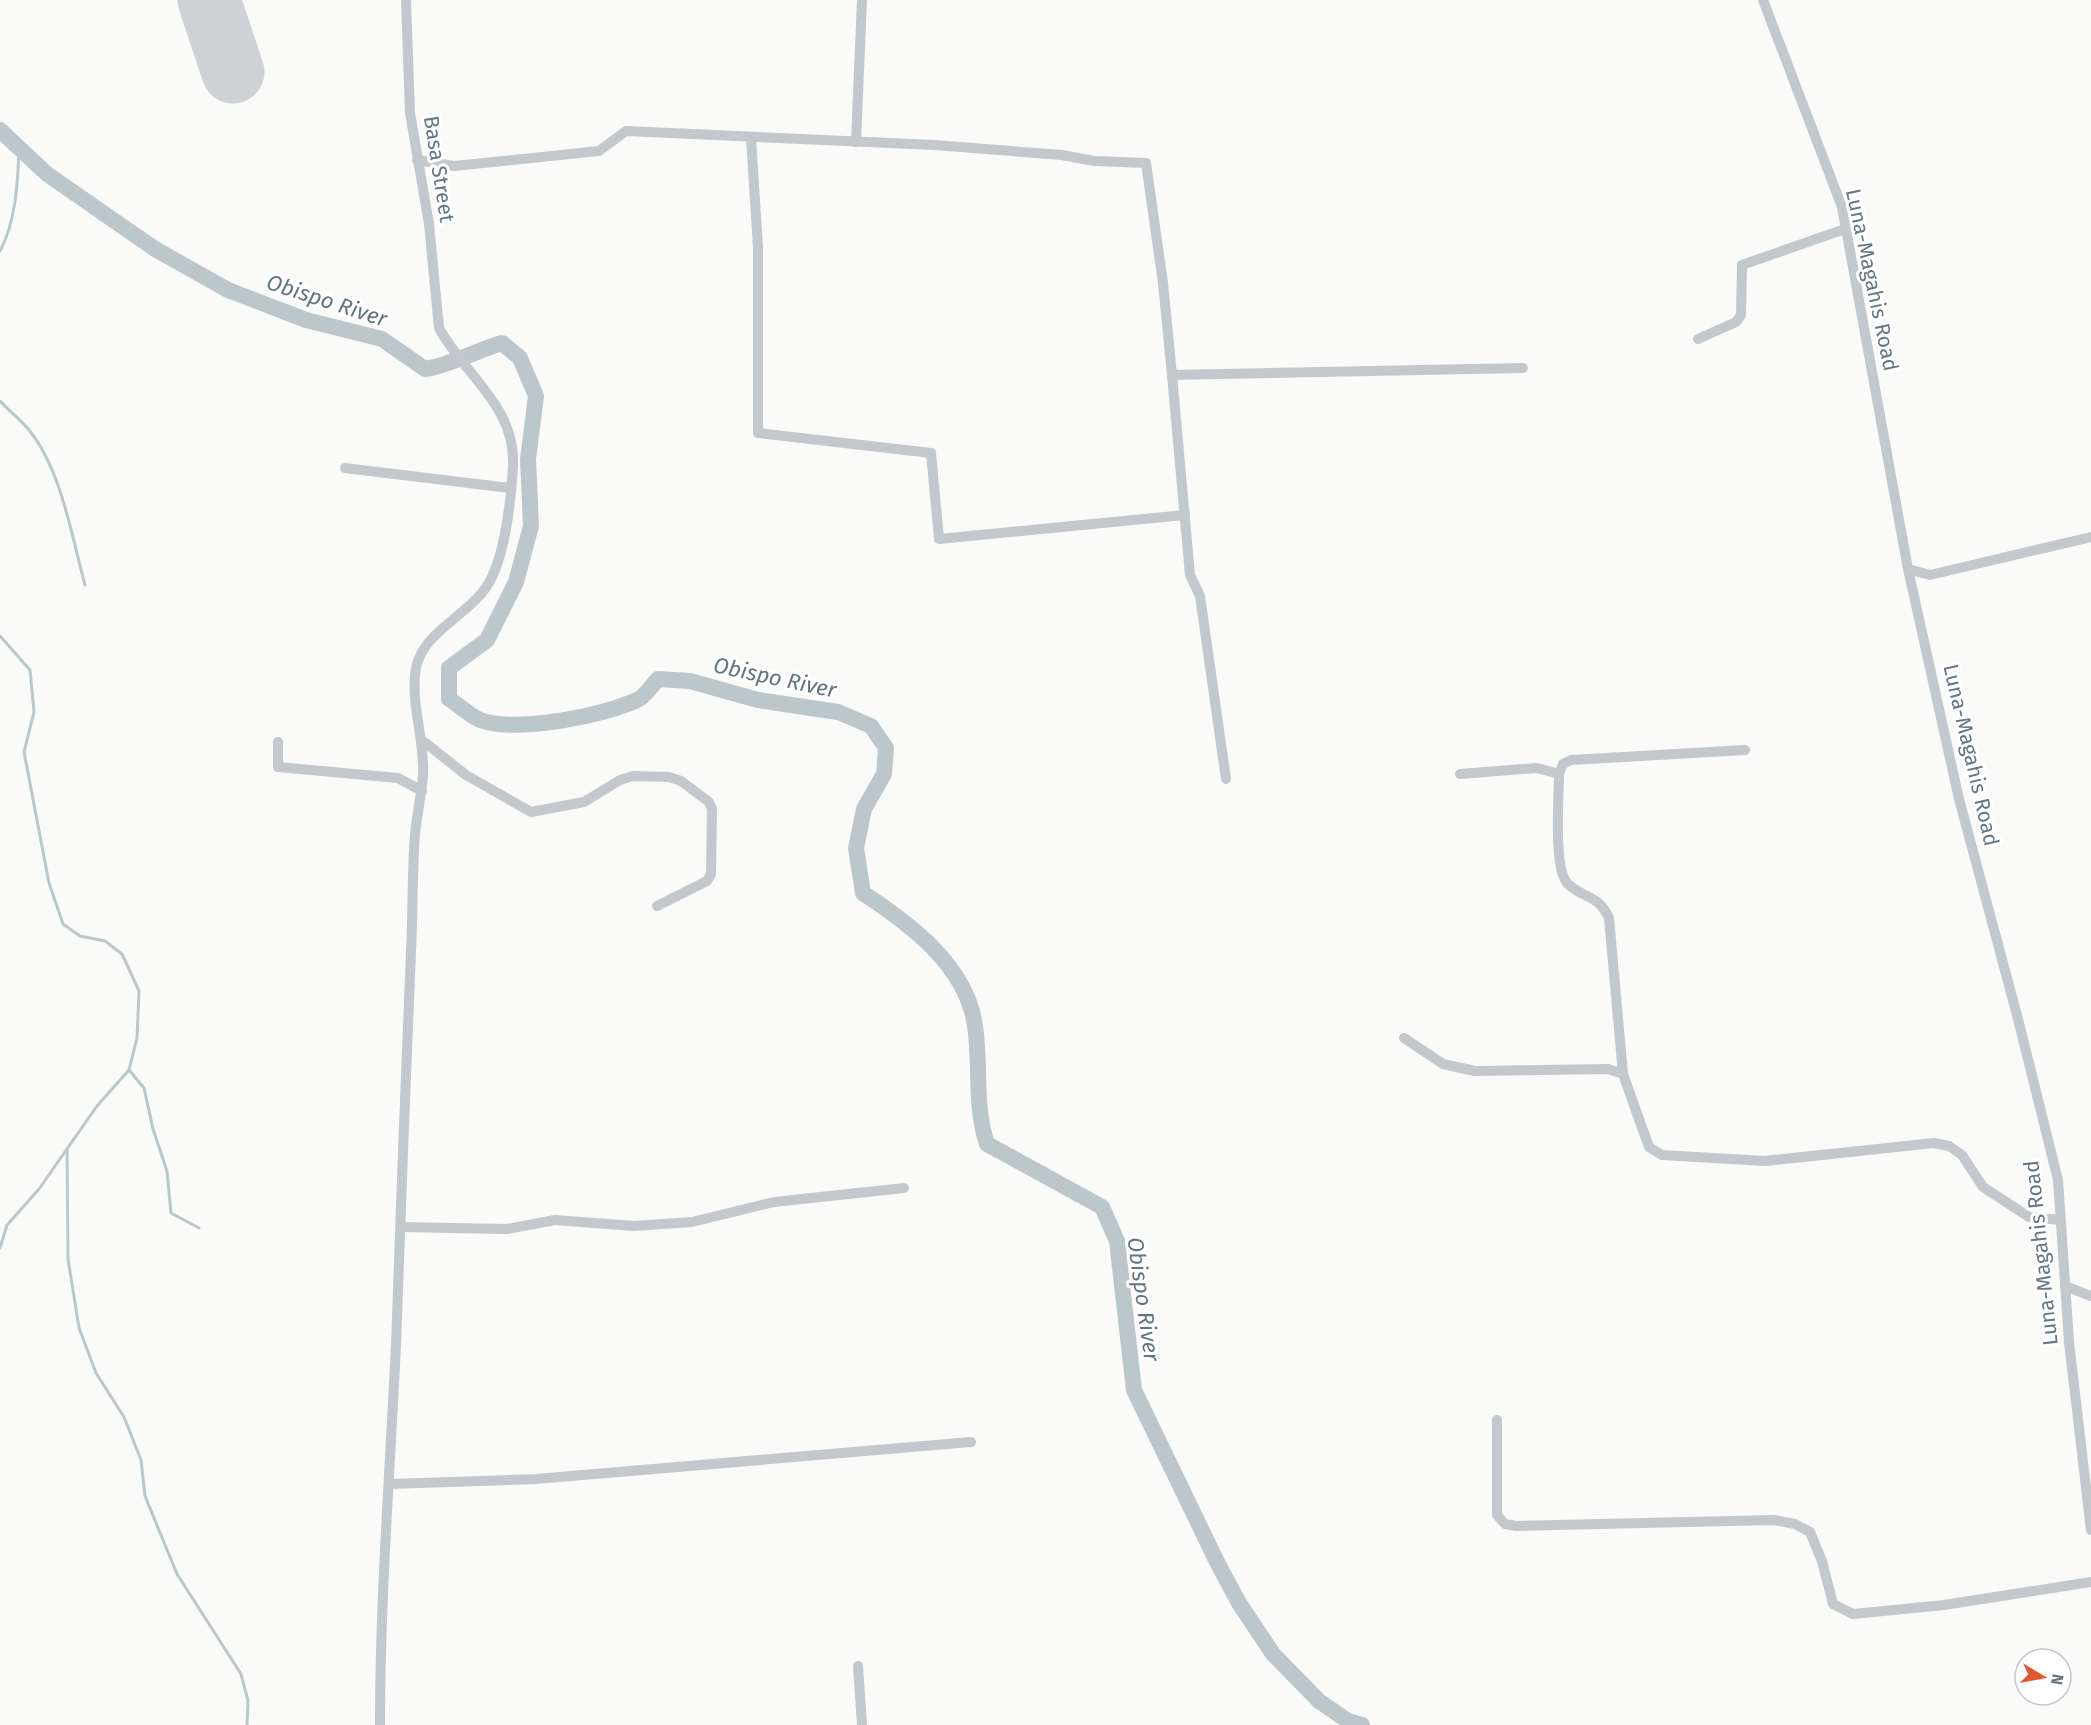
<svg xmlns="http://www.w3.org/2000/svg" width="2091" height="1725" font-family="'Fira Sans',sans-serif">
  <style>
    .built { fill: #e8e9e9 }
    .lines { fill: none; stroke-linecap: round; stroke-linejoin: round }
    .stream { stroke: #bbc7cb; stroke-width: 3 }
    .river { stroke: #bbc7cb; stroke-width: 16 }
    .runway { stroke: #ced2d4; stroke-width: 63 }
    .minor { stroke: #c3c8cc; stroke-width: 10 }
    .labels { text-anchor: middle; stroke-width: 6; stroke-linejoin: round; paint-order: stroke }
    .street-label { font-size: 21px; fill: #657683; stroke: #fff }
    .water-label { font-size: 22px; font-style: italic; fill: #60757c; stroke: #fff }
  </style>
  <rect width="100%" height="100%" fill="#fafaf8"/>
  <path class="built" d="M184,0H228L257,87L218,100Z"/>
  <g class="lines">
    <g class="stream">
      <path d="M0,251C16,222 18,180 19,148"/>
      <path d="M0,401C9,411 21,420 29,430C61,469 72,537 85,585"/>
      <path d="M0,636L30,670L34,712L24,752L49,883L63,924L80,936L105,941L122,954L139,991L137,1038L129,1070L97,1106L39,1189L7,1225L0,1248"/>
      <path d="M129,1070L144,1088L153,1129L167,1171L171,1213L199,1228"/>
      <path d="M67,1149L68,1259L79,1328L96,1373L124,1417L141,1460L145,1496L177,1574L241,1674L248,1701L247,1725"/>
    </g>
    <path class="river" d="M0,130L47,174L155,249L228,290L306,320L382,339L425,369C451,365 475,351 502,343L520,358L536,396L528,459L531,526L516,582L487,640L449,668V699C459,705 470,716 480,720C516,733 605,716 639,699C646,695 652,685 658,679L690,681L758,700L838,712L871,726L886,748L884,774L864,809L856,848L863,893C910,924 967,966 975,1026C981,1066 974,1105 987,1144L1102,1207L1117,1241L1134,1390L1217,1562L1239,1603L1273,1654L1319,1701L1348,1721L1362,1725"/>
    <path class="runway" d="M209,0L233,72"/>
    <g class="minor">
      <path d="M1763,0L1842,207L1908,569L1959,799L2018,1019L2058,1180L2069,1342L2091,1530"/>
      <path d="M751,137L758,248V433L931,453L939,539L1185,515"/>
      <path d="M856,142L862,0"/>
      <path d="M417,160L454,166L599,151L626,131L934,145L1062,155L1094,161L1146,163L1163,283L1172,375L1523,368"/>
      <path d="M1698,339L1736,322L1741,315L1742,265L1845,229"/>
      <path d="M1172,375L1190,575L1200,596L1226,779"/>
      <path d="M345,468L510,488"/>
      <path d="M1908,569L1930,575L2091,537"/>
      <path d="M423,741L466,775L531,812L584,802L620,780L633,776L669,777L681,781L709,802L712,809L711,874L707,881L657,906"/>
      <path d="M278,742V767L398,778L422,791"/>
      <path d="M1460,774L1537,768L1559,774C1559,796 1553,870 1568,884C1584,899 1598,894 1609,918L1623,1074"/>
      <path d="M1559,774L1563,764L1571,760L1745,750"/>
      <path d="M1404,1038L1443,1064L1475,1071L1608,1069L1623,1074L1649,1147L1662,1155L1765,1161L1934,1143L1949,1146L1962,1155L1983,1187L2029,1217L2060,1220"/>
      <path d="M401,1227L507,1229L555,1220L634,1226L692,1222L774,1202L904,1188"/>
      <path d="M2065,1286L2091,1296"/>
      <path d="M1497,1420V1515L1505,1524L1516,1526L1774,1520L1795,1524L1810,1532L1822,1561L1833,1604L1853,1614L1944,1605L2091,1582"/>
      <path d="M390,1484L536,1479L971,1442"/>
      <path d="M858,1666L862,1725"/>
      <path d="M380,1725C380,1599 390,1471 396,1345C401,1214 405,1082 411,951C413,912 412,873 415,834C417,815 421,796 423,776C425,742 412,709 415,675C418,633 466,618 487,586C505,558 511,499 513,466C516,406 465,376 439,328L429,224L410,113L406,0"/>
    </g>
  </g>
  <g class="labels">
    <g class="street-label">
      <text transform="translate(439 169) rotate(81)" y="7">Basa Street</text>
      <text transform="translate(1872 280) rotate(78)" y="7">Luna-Magahis Road</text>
      <text transform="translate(1971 755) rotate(77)" y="7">Luna-Magahis Road</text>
      <text transform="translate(2041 1253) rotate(-96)" y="7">Luna-Magahis Road</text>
    </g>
    <g class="water-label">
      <text transform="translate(327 300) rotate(18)" y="8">Obispo River</text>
      <text transform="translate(775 677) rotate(12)" y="8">Obispo River</text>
      <text transform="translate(1144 1299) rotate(82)" y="8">Obispo River</text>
    </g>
  </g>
  <g transform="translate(2043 1677) rotate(100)"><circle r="28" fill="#ffffff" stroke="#c1c8cd" stroke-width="1.5"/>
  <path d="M0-4.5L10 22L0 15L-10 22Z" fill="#e4572e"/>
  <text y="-9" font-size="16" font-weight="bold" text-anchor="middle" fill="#657683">N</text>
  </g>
</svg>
